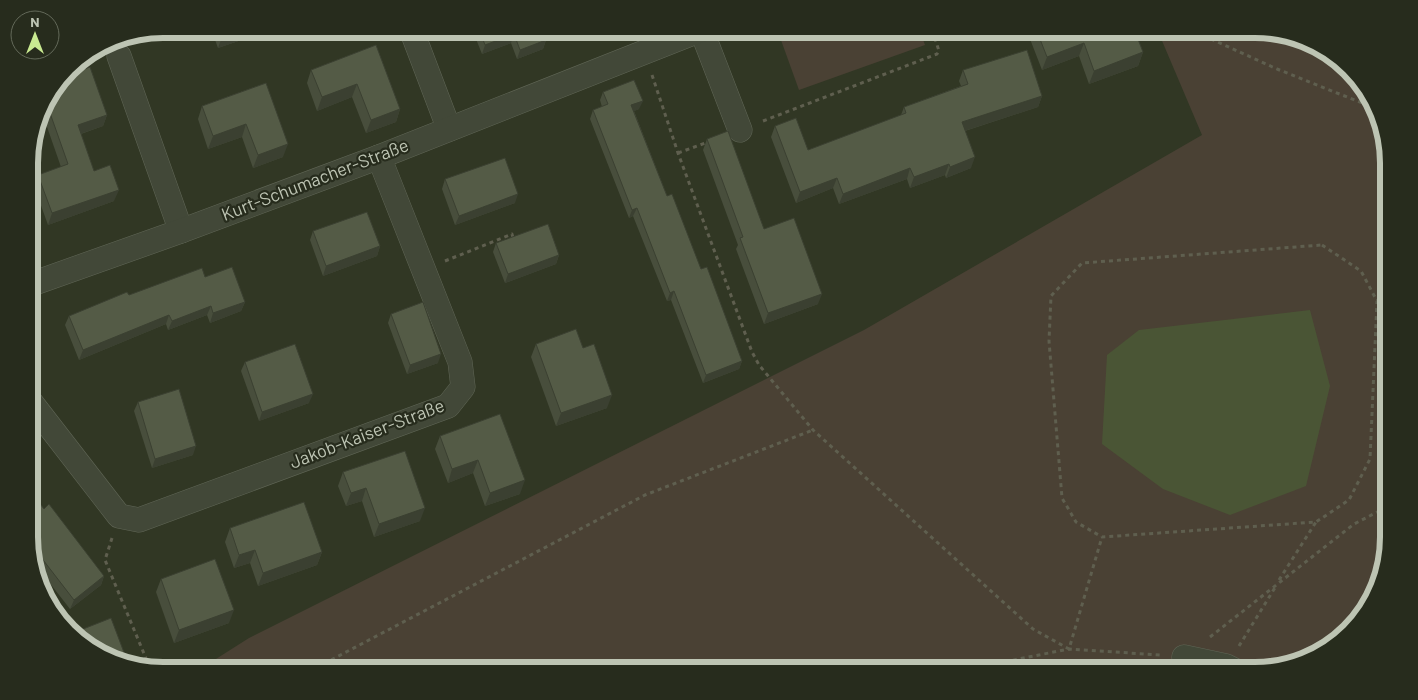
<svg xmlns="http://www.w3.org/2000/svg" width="1418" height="700" font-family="Barlow,sans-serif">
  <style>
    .green { fill: #4a4134 }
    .water { fill: #4a5535 }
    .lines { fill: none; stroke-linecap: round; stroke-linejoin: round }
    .street-casing { stroke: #606656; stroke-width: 25 }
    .path { stroke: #5f5f4f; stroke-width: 3; stroke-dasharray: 4 4; stroke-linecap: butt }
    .street { stroke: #424838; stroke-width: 24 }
    .wall { fill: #484e3c }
    .shaded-wall { fill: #3b4031 }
    .building { fill: #545b46; stroke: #3b4031 }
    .labels { text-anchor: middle; stroke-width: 4.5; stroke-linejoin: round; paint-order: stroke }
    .street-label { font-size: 18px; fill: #bdc4b3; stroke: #272c1d }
    .rim { fill: none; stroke: #bdc4b3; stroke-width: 6 }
  </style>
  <rect width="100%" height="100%" fill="#313724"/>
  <g class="green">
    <path d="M777,29H919L925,45L799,90Z"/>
    <path d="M1157,29H1255L1314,42L1362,81L1388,145L1389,538L1376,596L1330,649L1264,671H197L249,638L864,330L1202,135Z"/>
  </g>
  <path class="water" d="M1310,310L1330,386L1306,486L1230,515L1163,489L1102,444L1107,355L1139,330Z"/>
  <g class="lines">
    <g class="street-casing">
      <g id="street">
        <path d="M411,29L449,129"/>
        <path d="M701,29L740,130"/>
        <path d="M119,56L181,231"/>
        <path d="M29,285L181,231L379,157L703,29"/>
        <path d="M30,401L119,516L139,520L448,406L463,387L460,362L379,157"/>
        <path d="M1184,657L1226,666L1236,671"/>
      </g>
    </g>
    <g class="path">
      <path d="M1189,29L1277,69L1372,107"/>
      <path d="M652,75L678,153L752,352L759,365L813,430L1033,629L1069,649L1102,537"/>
      <path d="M763,121L937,54L939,51L932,29"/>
      <path d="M678,153L708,142"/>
      <path d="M1322,245L1361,271L1377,301L1370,459L1349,500L1316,522L1102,537L1076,522L1062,498L1049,341L1051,296L1082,263Z"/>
      <path d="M445,261L512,234L513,238"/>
      <path d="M1377,301L1389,286"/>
      <path d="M112,538L105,560L150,668"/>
      <path d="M1279,580L1316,522"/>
      <path d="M1210,637L1354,524L1389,506"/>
      <path d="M1239,646L1276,586"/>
      <path d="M310,671L645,495L813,430"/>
      <path d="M958,671L1069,649L1160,655"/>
    </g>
    <use href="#street" class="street"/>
  </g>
  <g class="wall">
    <path d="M211,29H261L259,34L218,48Z"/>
    <path d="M472,29H542L546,40L543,49L517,59L511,43L482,54Z"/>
    <path d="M1034,29H1134L1143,52L1138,66L1089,84L1079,56L1042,70L1030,39Z"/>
    <path d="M376,45L400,109L396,122L366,133L352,97L317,111L307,83L311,70Z"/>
    <path d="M963,70L1042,96L1038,107L965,131L971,168L946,178L945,175L910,188L907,179L839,204L833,188L796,203L771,137L775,126L808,150L901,115L904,107L961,86L959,81Z"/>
    <path d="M266,83L283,157L253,168L242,137L208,149L198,119L202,106Z"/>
    <path d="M603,92L639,109L634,111L667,196L742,361L739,369L703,383L671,300L667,301L633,216L629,218L590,119L593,110L602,107L600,100Z"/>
    <path d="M43,103L107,115L103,126L81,134L94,171L114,201L48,225L34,186L38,175L61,167L46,124L36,128Z"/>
    <path d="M707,139L764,229L818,304L764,324L736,249L738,245L703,150Z"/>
    <path d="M445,179L515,203L455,225L442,189Z"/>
    <path d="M313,231L380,246L377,256L323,276L310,240Z"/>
    <path d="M496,243L559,255L556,264L505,283L493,252Z"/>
    <path d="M205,277L245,302L241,311L210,323L207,315L168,330L166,324L79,360L65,325L69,316L129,295Z"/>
    <path d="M391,314L438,363L407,374L388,323Z"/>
    <path d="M536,344L583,348L607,408L556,426L531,357Z"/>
    <path d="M245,362L309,403L259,421L241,371Z"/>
    <path d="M138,402L193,455L152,468L134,411Z"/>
    <path d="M500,414L520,494L485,506L473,473L448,483L435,449L440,436Z"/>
    <path d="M343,472L420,521L374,537L362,501L346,506L338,486Z"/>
    <path d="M30,491L44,509L104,576L101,585L70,609L31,559L30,555Z"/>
    <path d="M230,528L322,552L317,565L258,586L250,563L234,568L225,542Z"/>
    <path d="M161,579L229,623L174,643L156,592Z"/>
  </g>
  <g class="shaded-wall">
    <path d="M245,29H261L259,34L218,48L222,37Z"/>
    <path d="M514,34L511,43L482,54L485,45Z"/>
    <path d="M133,35L132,37L85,55L112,39Z"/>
    <path d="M546,40L543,49L517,59L520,50Z"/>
    <path d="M1084,43L1079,56L1042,70L1047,57Z"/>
    <path d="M1143,52L1138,66L1089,84L1094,71Z"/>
    <path d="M357,84L352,97L317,111L322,97Z"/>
    <path d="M1042,96L1038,107L958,133L962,122Z"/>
    <path d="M643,101L639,109L628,114L631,105Z"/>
    <path d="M400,109L396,122L366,133L371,120Z"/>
    <path d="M50,113L46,124L36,128L39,117Z"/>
    <path d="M107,115L103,126L74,136L78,125Z"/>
    <path d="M246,124L242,137L208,149L213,136Z"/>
    <path d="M288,144L283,157L253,168L258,155Z"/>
    <path d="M975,157L971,168L946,178L950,167Z"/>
    <path d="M949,164L945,175L910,188L914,177Z"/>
    <path d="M910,168L907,179L839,204L843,194Z"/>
    <path d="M837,178L833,188L796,203L800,192Z"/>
    <path d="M119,190L114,201L48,225L52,213Z"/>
    <path d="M518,194L515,203L455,225L459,216Z"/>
    <path d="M637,208L633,216L629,218L632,210Z"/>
    <path d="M380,246L377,256L323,276L326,266Z"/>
    <path d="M559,255L556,264L505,283L508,274Z"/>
    <path d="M674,291L671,300L667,301L670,293Z"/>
    <path d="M822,294L818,304L764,324L768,313Z"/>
    <path d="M245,302L241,311L210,323L213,313Z"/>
    <path d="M211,306L207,315L168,330L172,321Z"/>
    <path d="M169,315L166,324L79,360L83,350Z"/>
    <path d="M441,354L438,363L407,374L410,365Z"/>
    <path d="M742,361L739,369L703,383L706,375Z"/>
    <path d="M313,394L309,403L259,421L262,412Z"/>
    <path d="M612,395L607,408L556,426L561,413Z"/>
    <path d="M196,446L193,455L152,468L155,459Z"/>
    <path d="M478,460L473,473L448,483L452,469Z"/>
    <path d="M525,480L520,494L485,506L490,493Z"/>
    <path d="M366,488L362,501L346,506L351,493Z"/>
    <path d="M425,508L420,521L374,537L379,524Z"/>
    <path d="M255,550L250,563L234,568L239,555Z"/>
    <path d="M322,552L317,565L258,586L263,573Z"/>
    <path d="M104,576L101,585L70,609L74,600Z"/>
    <path d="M234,610L229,623L174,643L179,630Z"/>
  </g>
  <g class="building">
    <path d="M219,29H245L222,37Z"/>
    <path d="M479,29H542L546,40L520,50L514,34L485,45Z"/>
    <path d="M1036,29H1134L1143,52L1094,71L1084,43L1047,57Z"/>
    <path d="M376,45L400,109L371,120L357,84L322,97L311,70Z"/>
    <path d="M1027,50L1042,96L962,122L975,157L950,167L949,164L914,177L910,168L843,194L837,178L800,192L775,126L796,118L808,150L906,113L904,107L968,84L963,70Z"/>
    <path d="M90,67L107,115L78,125L94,171L110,165L119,190L52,213L38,175L68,164L50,113L39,117L43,103L63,76Z"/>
    <path d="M634,80L643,101L631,105L667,196L672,194L701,269L707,267L742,361L706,375L674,291L670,293L637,208L632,210L593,110L608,104L603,92Z"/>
    <path d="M266,83L288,144L258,155L246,124L213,136L202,106Z"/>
    <path d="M728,131L764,229L794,218L822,294L768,313L740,238L743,237L707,139Z"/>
    <path d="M505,158L518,194L459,216L445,179Z"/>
    <path d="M367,212L380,246L326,266L313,231Z"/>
    <path d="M548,224L559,255L508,274L496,243Z"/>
    <path d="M232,267L245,302L213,313L211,306L172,321L169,315L83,350L69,316L127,292L129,295L202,268L205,277Z"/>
    <path d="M423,302L441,354L410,365L391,314Z"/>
    <path d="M576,329L583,348L594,344L612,395L561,413L536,344Z"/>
    <path d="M295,344L313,394L262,412L245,362Z"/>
    <path d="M179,389L196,446L155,459L138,402Z"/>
    <path d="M500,414L525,480L490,493L478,460L452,469L440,436Z"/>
    <path d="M405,451L425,508L379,524L366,488L351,493L343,472Z"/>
    <path d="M30,491L44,509L49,504L104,576L74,600L30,543Z"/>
    <path d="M304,502L322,552L263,573L255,550L239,555L230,528Z"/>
    <path d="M215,559L234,610L179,630L161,579Z"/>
    <path d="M111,618L128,663L104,658L73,633Z"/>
  </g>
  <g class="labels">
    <g class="street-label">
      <text transform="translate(315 180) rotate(-21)" y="6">Kurt-Schumacher-Straße</text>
      <text transform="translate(367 434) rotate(-21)" y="6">Jakob-Kaiser-Straße</text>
    </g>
  </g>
  <path d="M0 0H1418V700H0ZM163 38H1255A125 125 0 0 1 1380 163V537A125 125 0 0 1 1255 662H163A125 125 0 0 1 38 537V163A125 125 0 0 1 163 38Z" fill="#272c1d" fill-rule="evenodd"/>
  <path class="rim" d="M163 38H1255A125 125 0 0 1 1380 163V537A125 125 0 0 1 1255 662H163A125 125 0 0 1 38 537V163A125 125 0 0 1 163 38Z"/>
  <g transform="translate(35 35)"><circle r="24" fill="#272c1d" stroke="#636959"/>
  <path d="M0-4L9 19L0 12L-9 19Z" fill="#c9ea91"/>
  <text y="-8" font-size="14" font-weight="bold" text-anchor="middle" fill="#bdc4b3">N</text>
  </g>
</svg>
